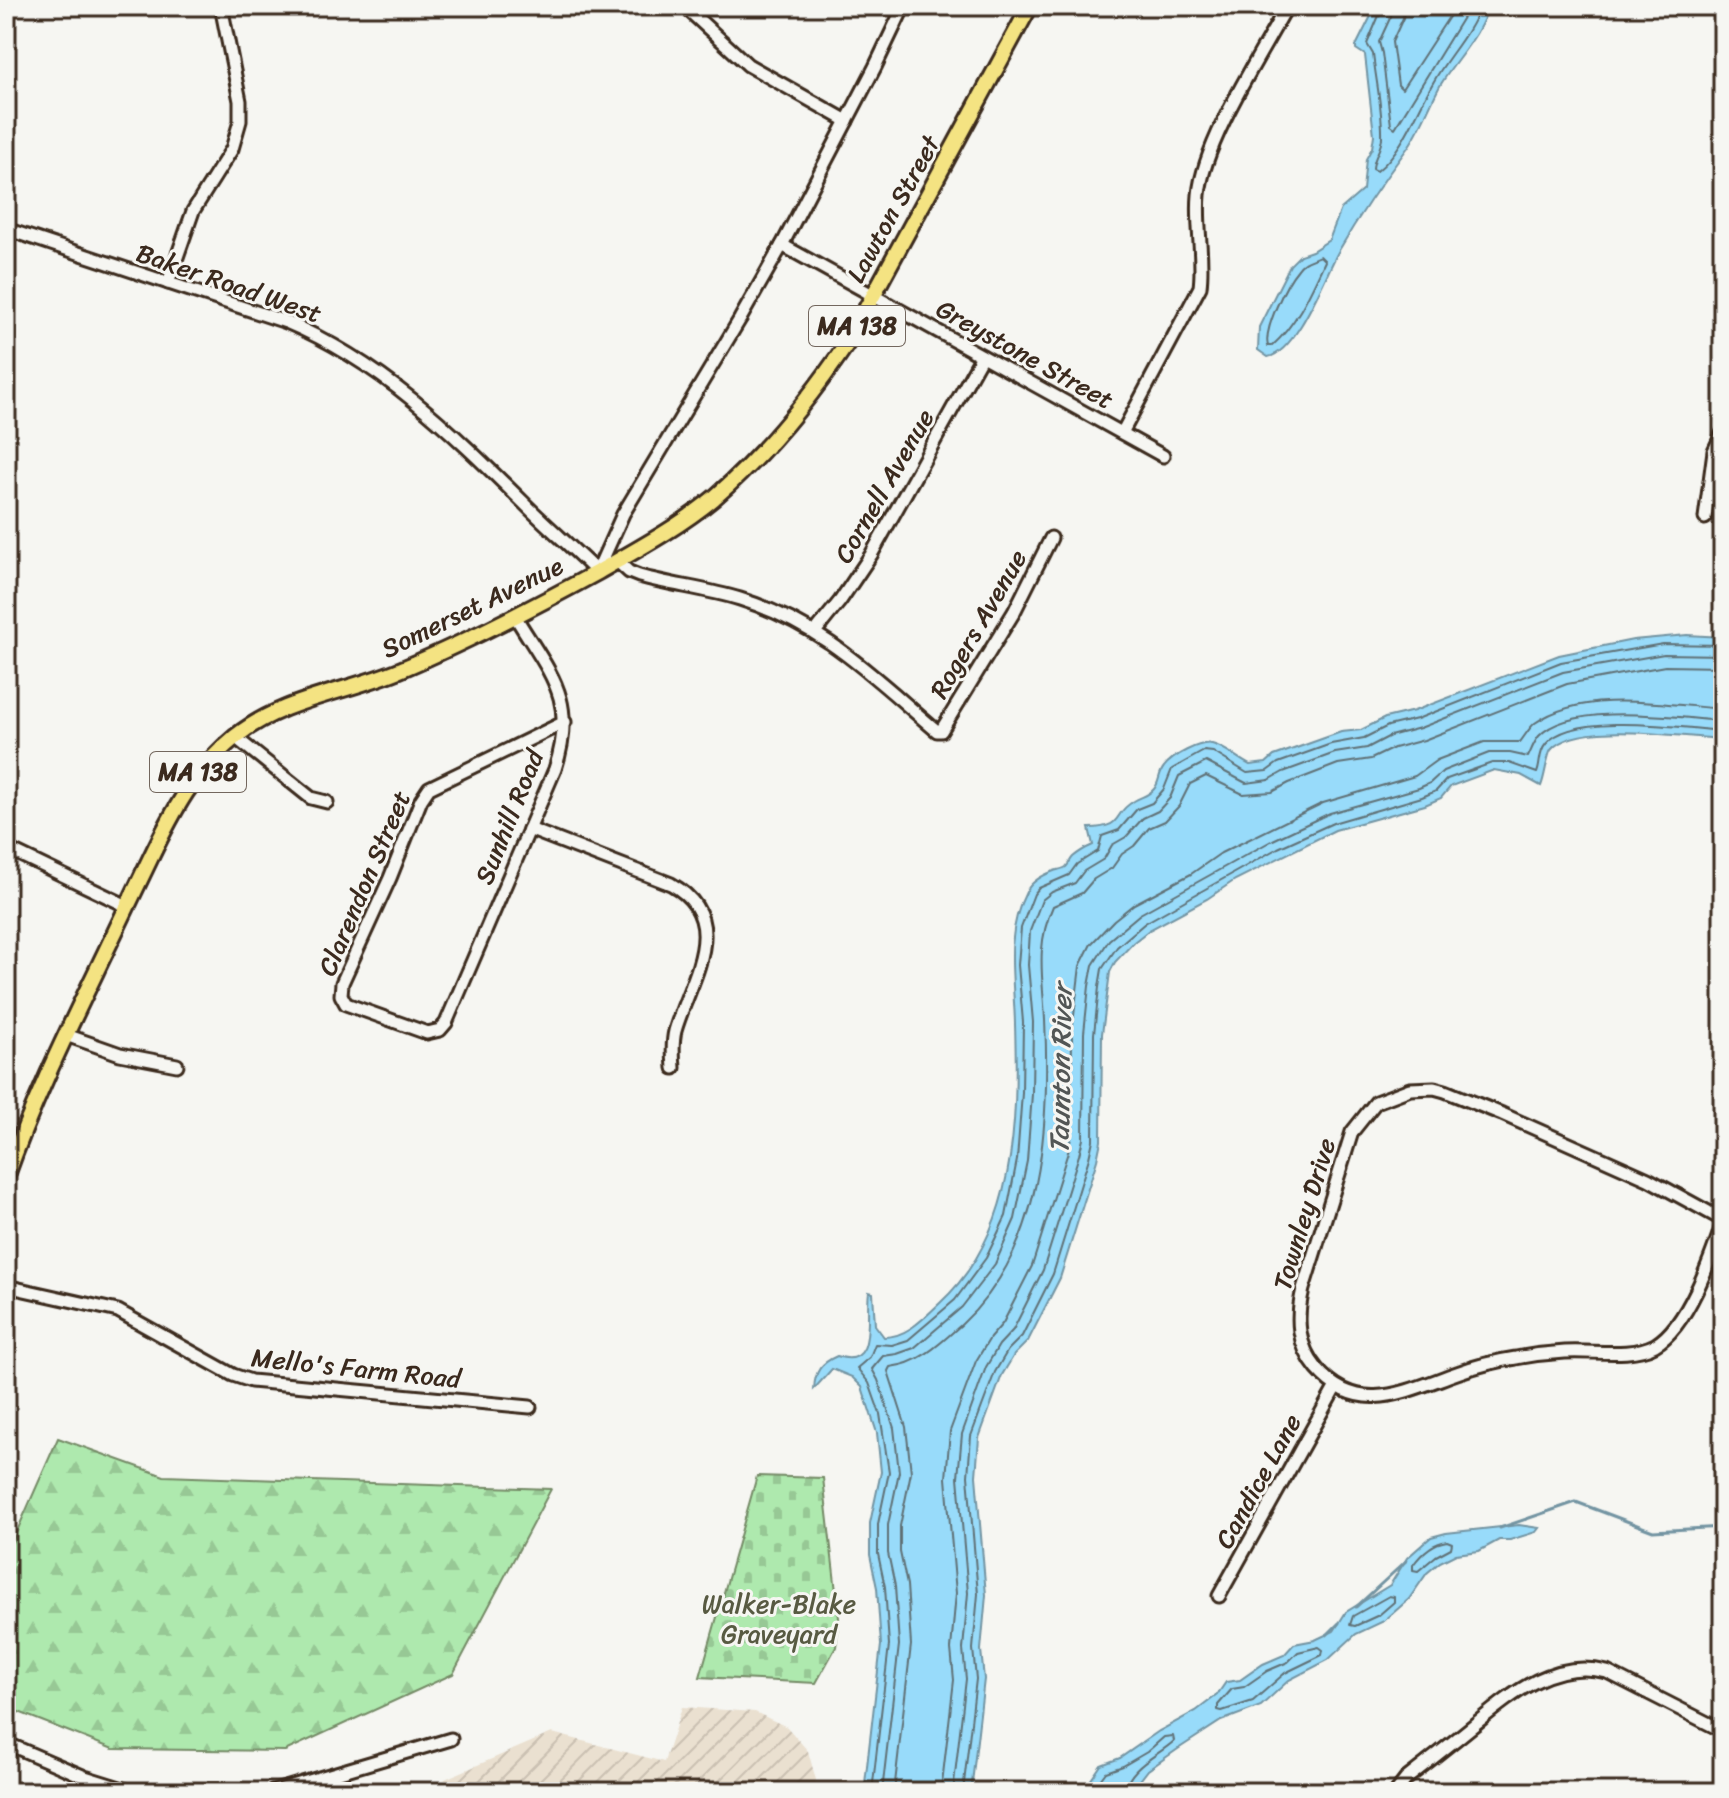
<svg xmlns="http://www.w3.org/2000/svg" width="1729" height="1798" font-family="Sriracha,sans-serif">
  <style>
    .industrial { fill: url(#industrial-furrows) }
    .forest { fill: url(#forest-firs); stroke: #748a66; stroke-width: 2 }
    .cemetery { fill: url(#cemetery-stones); stroke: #748a66; stroke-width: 2 }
    .water { fill: #98dbfa; stroke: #7394a2; stroke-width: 2 }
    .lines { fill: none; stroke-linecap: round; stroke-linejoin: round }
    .shore { stroke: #607176; stroke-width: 2 }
    .stream { stroke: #7394a2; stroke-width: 3 }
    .minor-casing { stroke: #3b2a1e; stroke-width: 17 }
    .major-casing { stroke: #3b2a1e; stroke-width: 20 }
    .minor { stroke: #f6f6f2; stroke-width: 11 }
    .major { stroke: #f4e382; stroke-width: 14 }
    .labels { text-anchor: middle; stroke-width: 6; stroke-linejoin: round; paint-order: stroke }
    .shield { fill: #f6f6f2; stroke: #73675e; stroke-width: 2 }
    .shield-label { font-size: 24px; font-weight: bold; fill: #3b2a1e }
    .street-label { font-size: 26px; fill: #3b2a1e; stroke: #f6f6f2 }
    .park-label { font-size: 26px; fill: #585a42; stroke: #f6f6f2 }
    .water-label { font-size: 28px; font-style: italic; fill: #525655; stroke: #f6f6f2 }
  </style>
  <defs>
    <pattern id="industrial-furrows" width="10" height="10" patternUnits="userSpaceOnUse" patternTransform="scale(2)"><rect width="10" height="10" fill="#eae0d0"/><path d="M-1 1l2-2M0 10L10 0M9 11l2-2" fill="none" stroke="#cac0b2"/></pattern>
    <pattern id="forest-firs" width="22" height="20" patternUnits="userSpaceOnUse" patternTransform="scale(2)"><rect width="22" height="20" fill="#aee9ae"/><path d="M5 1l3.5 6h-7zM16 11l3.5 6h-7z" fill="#97c895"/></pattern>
    <pattern id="cemetery-stones" width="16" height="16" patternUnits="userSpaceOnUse" patternTransform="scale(2)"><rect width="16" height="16" fill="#aee9ae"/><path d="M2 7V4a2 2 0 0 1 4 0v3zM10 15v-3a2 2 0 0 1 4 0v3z" fill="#97c895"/></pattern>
  </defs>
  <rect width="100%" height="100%" fill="#f6f6f2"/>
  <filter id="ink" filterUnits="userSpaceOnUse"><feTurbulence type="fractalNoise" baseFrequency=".0125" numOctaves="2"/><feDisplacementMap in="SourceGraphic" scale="16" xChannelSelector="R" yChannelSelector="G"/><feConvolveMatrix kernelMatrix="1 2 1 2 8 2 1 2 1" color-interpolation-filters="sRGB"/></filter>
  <g filter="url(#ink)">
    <path class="industrial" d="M682,1707L755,1712L787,1727L808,1751L816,1780L814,1792H439L445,1779L552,1733L664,1762Z"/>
    <path class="forest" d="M58,1438L164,1476L551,1489L453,1674L285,1751L113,1749L6,1707V1556Z"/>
    <path class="cemetery" d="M757,1476L823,1478L839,1618L836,1647L816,1683L700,1677Z"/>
    <g class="water">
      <path d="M1376,6H1488C1483,32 1455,61 1441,84C1429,105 1421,130 1406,150C1382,182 1359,216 1338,252C1325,276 1297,352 1268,357L1258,350L1259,327L1290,265L1300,255L1312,251L1329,240L1341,209L1363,190L1366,159L1372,148L1374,135L1365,55L1356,49V46Z"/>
      <path d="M1687,635L1723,637V739C1686,738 1576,719 1551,750C1547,756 1545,777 1541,786L1521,775L1494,770L1451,786L1441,798L1425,805L1335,830L1235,880L1207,899L1149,930L1134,942L1115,962L1110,972L1102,1034L1101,1141L1097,1160L1060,1278L1028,1341L1014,1355L1002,1375L979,1438L976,1476L986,1595L981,1650L984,1679L971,1792H864L881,1645L877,1588L870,1555V1523L881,1472L877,1433L862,1387L852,1377L832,1369L814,1389C815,1371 821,1363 837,1356C878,1370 865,1316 869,1292L873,1293L875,1325L884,1337C907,1337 924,1318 940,1303C1016,1233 1018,1121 1015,1024C1014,978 1004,935 1026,892C1031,882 1043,875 1054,871C1057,870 1063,869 1066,867C1069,864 1070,860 1073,857C1079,852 1086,848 1093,845L1089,828C1126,827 1111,814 1134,801C1142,796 1147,797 1154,789C1160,782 1158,774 1164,767C1172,756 1200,741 1212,744C1225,747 1238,759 1250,765L1266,763L1274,756L1341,732L1361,730L1385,718L1414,711L1559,655L1633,640Z"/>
      <path d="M1519,1525L1539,1528L1536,1532L1510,1540H1499L1479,1551L1456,1554L1440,1562L1427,1573L1409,1599L1384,1621L1356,1634L1328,1660L1289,1680L1261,1706L1221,1721L1178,1749L1148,1770L1131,1792H1076L1088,1784L1101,1765L1120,1758L1159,1731L1196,1711L1217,1695L1226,1682L1240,1680L1263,1664L1284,1655L1294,1644L1315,1640L1334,1631L1346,1612L1390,1585L1407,1558L1431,1537L1446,1533Z"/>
    </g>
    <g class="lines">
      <g class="shore">
        <path d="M1383,6L1367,44L1373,54C1376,81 1383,111 1382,138C1381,150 1373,158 1373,169L1377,171C1403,151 1417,110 1434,81C1448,56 1470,34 1480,6"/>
        <path d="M1393,6L1391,16L1379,42L1382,53L1391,125L1395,128L1470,6"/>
        <path d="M1405,6L1403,18L1392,42L1398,85L1402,89L1456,6"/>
        <path d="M1320,256L1325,261C1311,291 1297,324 1272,346H1268C1263,330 1286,283 1298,269C1303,261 1312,260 1320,256Z"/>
        <path d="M1447,1541L1452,1543L1451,1548L1436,1556L1418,1571L1413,1570V1565C1421,1554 1432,1543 1447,1541Z"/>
        <path d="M1389,1596L1394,1597V1602L1379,1615L1355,1626L1350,1625L1353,1616Z"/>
        <path d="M1319,1647L1323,1650L1322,1655L1285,1673L1253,1701L1222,1711L1218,1710V1705L1232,1689L1244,1687L1267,1671L1288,1662L1298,1652Z"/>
        <path d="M872,1792L889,1645L885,1587L878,1554V1524L889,1472L880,1414L869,1383L857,1368L870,1357L875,1344L892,1345L908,1340L955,1300L986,1258L1006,1216L1017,1160L1022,1093L1023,1022L1018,965L1021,928L1034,894L1039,888L1069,875L1077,864L1098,851L1102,836L1119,830L1137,809L1152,803L1164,789L1172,769L1204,751L1213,752L1247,773L1267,771L1278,763L1331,744L1364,738L1388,726L1417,719L1561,662L1663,644L1723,645"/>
        <path d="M882,1792L899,1645L895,1586L888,1553V1525L899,1472L894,1428L878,1380L872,1369L883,1356L897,1354L914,1348L962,1307L995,1264L1015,1219L1027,1161L1032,1094L1033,1022L1028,965L1030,931L1042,900L1052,892L1075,883L1084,871L1104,859L1112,845L1126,837L1143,818L1158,811L1170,798L1179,776L1206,762L1246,783L1269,780L1283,772L1335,753L1367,748L1390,736L1420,728L1563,672L1664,654L1723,655"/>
        <path d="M894,1792L911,1645L907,1585L900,1552V1526L911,1472L906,1427L888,1371L890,1367C920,1364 941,1343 962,1324C1044,1248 1050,1124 1045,1020C1043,978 1035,946 1053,906L1082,893L1094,879L1112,868L1122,854L1134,846L1149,828L1165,821L1179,806L1190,784L1206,776L1243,794L1272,792L1289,783L1338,764L1371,759L1394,748L1424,740L1567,684L1665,666L1723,667"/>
        <path d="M941,1792L954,1680L951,1649L956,1593L946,1478L950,1431L976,1361L990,1338L1003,1323L1032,1266L1068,1152L1071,1137L1072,1032L1080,966L1091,944L1114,920L1134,904L1191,874L1221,853L1323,803L1415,776L1437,760L1484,742H1520C1525,736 1529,728 1535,723C1584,688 1668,705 1723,709"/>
        <path d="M953,1792L966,1679L963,1649L968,1593L958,1477L962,1434L986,1367L999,1345L1013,1330L1043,1270L1079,1155L1083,1139L1084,1033L1089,986L1093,965L1109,940L1140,914L1273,840L1330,813L1419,788L1430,783L1443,771L1489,753H1510L1528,757C1531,751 1534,742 1539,736C1572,701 1679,718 1723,721"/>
        <path d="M963,1792L976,1679L973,1649L978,1594L968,1476L971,1436L995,1372L1008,1350L1022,1336L1053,1274L1089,1158L1093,1140L1094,1034L1099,987L1102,969L1117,947L1145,923L1278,848L1333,823L1422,797L1436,791L1447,779L1492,763H1509L1537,773C1541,764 1538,753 1546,744C1573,711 1683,728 1723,731"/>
        <path d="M1091,1792L1106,1772L1123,1766L1147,1752L1164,1737L1173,1736L1174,1741C1158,1756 1128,1767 1125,1792"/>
      </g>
      <g class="stream">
        <path d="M1500,1528L1576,1502L1653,1531L1723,1527"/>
        <path d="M1356,1607L1406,1561"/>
        <path d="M1327,1635L1339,1623"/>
      </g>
      <g class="minor-casing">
        <g id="minor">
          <path d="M684,6L748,65L847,121"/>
          <path d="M6,229L286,322C382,362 453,433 526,505C549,528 574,549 597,572L623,514L740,319L782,245L875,67L904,6"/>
          <path d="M782,245L1163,456"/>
          <path d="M168,283L193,211L232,149L240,121V101L221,6"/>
          <path d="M1122,433L1200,287C1204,256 1196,226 1199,195C1203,143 1261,54 1287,6"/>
          <path d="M1705,518L1714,451L1723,432"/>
          <path d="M617,561L629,572L639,576C672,585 707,589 740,599C824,625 872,676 937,731H941L1014,612L1051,538"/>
          <path d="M515,616C550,674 578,699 555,769L446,1023L440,1030L427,1033L346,1004L341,995L342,983L390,878L421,800L429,788L565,722"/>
          <path d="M815,632L840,601L871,555L982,356"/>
          <path d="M235,737L311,798L327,802"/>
          <path d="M529,829L671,884C735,920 689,981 675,1031C672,1043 673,1056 674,1068"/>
          <path d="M6,848L127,906"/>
          <path d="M66,1035L120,1054L177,1065"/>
          <path d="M1723,1220L1648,1179L1502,1114L1445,1091L1434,1088L1410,1089L1376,1102L1352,1132L1303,1289C1296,1318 1297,1345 1317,1369C1359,1418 1408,1390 1457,1373C1476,1366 1496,1361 1516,1358C1532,1355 1548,1353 1565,1352C1592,1350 1630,1358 1655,1345C1688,1326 1711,1258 1723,1223"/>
          <path d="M6,1286L118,1311L233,1375L251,1381L530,1407"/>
          <path d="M1219,1596L1335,1388"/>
          <path d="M6,1743L85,1777L133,1792"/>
          <path d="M272,1792L451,1739"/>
          <path d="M1396,1792L1406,1779C1429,1761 1452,1743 1474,1725C1512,1694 1554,1658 1607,1672L1723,1731"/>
        </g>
      </g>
      <g class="major-casing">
        <path id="major" d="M6,1178C33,1101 69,1028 104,955C119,923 135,891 150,859C173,811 194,771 235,737C283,698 346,693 402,669C469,641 534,607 598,572C638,549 679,527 714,498C767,452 809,400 848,342L1030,6"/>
      </g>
      <use href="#minor" class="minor"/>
      <use href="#major" class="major"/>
    </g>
  </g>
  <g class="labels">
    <g class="shield">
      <rect x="809" y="306" width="96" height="40" rx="6"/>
      <rect x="150" y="752" width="96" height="40" rx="6"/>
    </g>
    <g class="shield-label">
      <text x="857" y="334">MA 138</text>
      <text x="198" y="780">MA 138</text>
    </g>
    <g class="street-label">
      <text transform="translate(893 209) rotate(-61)" y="9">Lawton Street</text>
      <text transform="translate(229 283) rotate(19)" y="9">Baker Road West</text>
      <text transform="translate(1025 354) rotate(29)" y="9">Greystone Street</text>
      <text transform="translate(884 486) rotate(-60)" y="9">Cornell Avenue</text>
      <text transform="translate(472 607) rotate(-26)" y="9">Somerset Avenue</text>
      <text transform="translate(978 624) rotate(-60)" y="9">Rogers Avenue</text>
      <text transform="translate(509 817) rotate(-68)" y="9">Sunhill Road</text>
      <text transform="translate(364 883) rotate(-67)" y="9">Clarendon Street</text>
      <text transform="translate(1304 1214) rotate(-73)" y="9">Townley Drive</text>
      <text transform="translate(356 1368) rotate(6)" y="9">Mello's Farm Road</text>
      <text transform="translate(1258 1481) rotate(-61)" y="9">Candice Lane</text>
    </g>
    <g class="park-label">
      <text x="779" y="1613">Walker-Blake<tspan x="779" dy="30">Graveyard</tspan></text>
    </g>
    <g class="water-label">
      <text transform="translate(1060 1069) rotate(-89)" y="10">Taunton River</text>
    </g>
  </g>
  <rect width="1729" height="1798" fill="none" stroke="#f6f6f2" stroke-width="32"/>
  <rect x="16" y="16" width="1697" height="1766" fill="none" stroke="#3b2a1e" stroke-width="3" filter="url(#ink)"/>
</svg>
